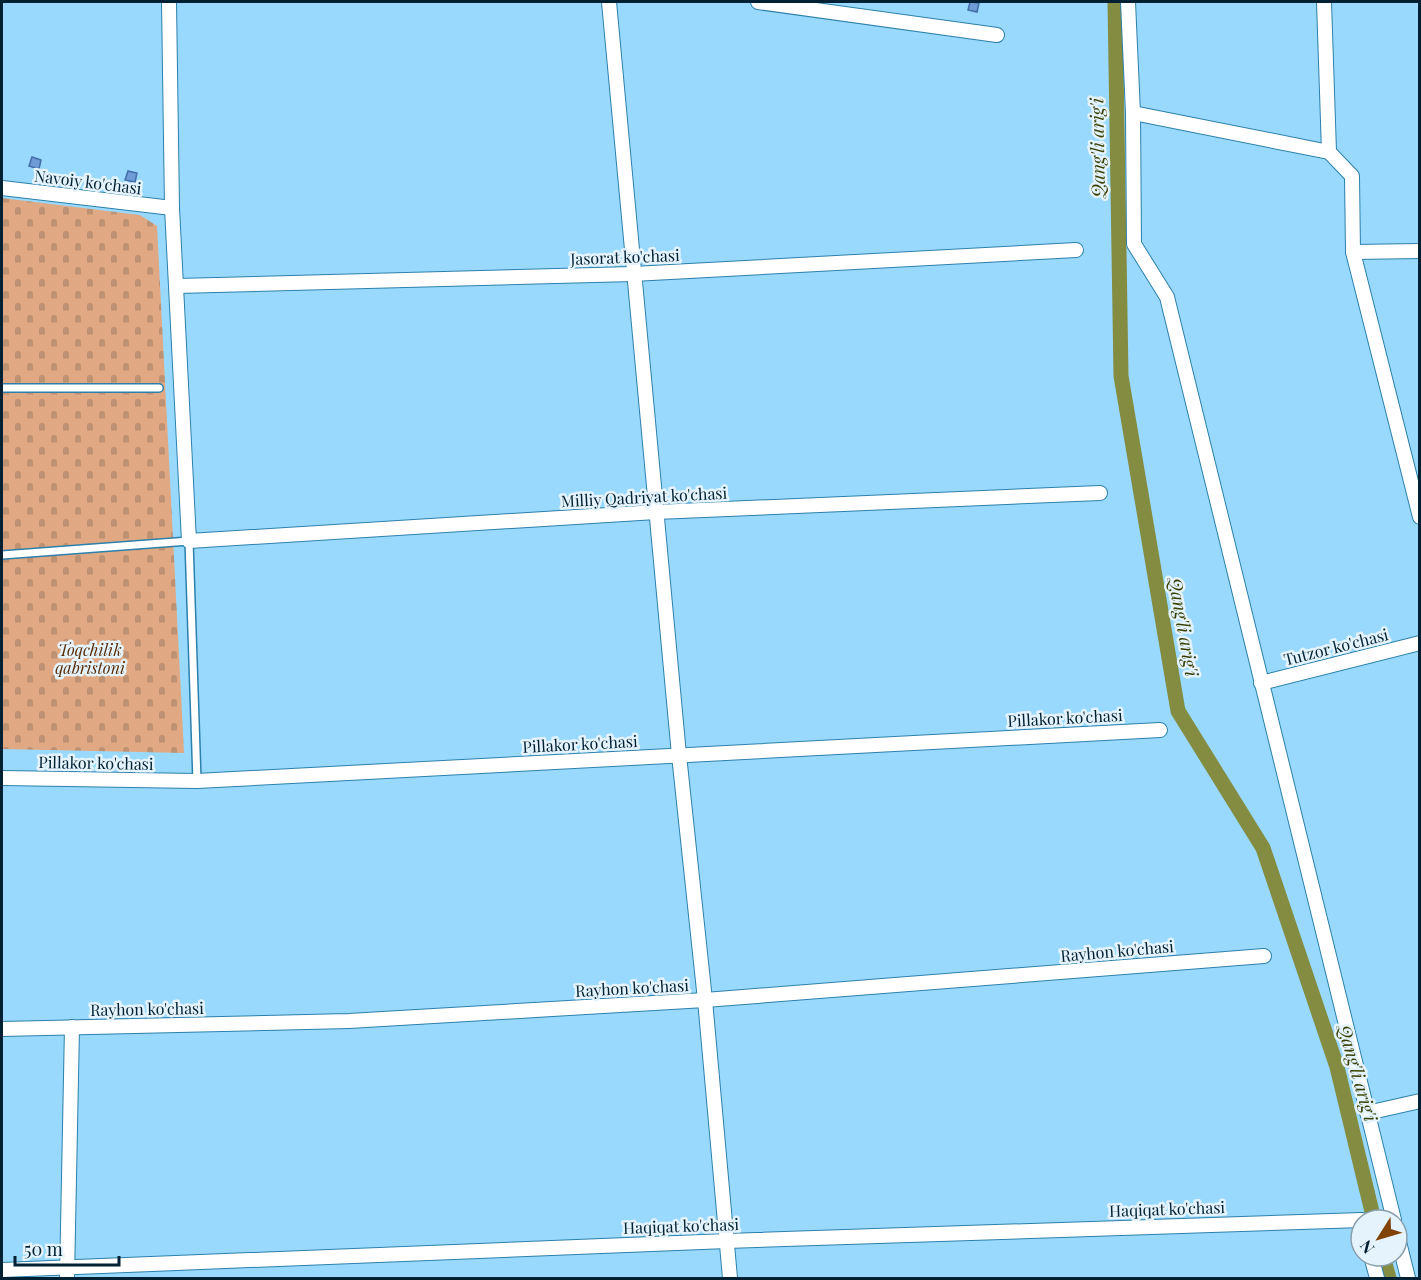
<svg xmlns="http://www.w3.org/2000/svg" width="1421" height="1280" font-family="'Playfair Display',serif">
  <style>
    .cemetery { fill: url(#cemetery-stones) }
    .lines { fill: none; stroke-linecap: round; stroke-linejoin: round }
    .canal { stroke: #838c41; stroke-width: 15 }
    .building { fill: #6f9cd7; stroke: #436fa8; stroke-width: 1.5 }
    .lane-casing { stroke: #2c80ab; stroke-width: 10 }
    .street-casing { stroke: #2c80ab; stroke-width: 16 }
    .lane { stroke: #fff; stroke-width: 7 }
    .street { stroke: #fff; stroke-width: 14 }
    .labels { text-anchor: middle; stroke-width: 5; stroke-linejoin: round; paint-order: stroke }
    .street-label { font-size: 16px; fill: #002133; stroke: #e4f3fc }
    .park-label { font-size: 16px; font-style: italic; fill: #572c07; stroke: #e4f3fc }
    .water-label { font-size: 18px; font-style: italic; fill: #3a4003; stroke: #e4f3fc }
  </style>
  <defs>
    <pattern id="cemetery-stones" width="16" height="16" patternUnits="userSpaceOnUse" patternTransform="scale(1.5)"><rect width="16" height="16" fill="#e0a983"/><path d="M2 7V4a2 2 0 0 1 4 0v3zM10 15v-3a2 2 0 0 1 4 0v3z" fill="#be9172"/></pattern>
  </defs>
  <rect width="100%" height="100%" fill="#9ad9fe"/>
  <path class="cemetery" d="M2,198L140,215L157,226L184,753L2,749Z"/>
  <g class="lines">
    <g class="canal">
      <path d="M1115,2L1121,376L1178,711L1263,848L1337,1067L1374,1220"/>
      <path d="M1383,1256L1389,1278"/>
    </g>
  </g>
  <g class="building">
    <path d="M970,2L979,3L977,12L968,10Z"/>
    <path d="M32,157L41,160L39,169L29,166Z"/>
    <path d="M128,171L137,173L135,182L125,180Z"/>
  </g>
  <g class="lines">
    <g class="lane-casing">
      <g id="lane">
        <path d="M2,388H159"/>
        <path d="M2,555L189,541L197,781"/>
      </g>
    </g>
    <g class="street-casing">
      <g id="street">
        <path d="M169,2L172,208L189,541L656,512L1100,493"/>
        <path d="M609,2L679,755L705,1000L730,1278"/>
        <path d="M758,2L997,35"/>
        <path d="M1128,2L1133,113L1134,244L1167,297L1394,1220"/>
        <path d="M1324,2L1329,152L1352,176L1353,252L1420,517"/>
        <path d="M1133,113L1329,152"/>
        <path d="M2,188L172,208"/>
        <path d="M1353,252L1420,251"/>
        <path d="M176,286L633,274L1076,250"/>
        <path d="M1261,683L1420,643"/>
        <path d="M2,778L197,781L1160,730"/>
        <path d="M2,1029L349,1021L705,1000L1264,956"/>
        <path d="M1367,1113L1420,1101"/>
        <path d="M1397,1234L1408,1278"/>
        <path d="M1371,1256L1377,1278"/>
        <path d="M2,1270L727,1241L1362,1220"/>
        <path d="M67,1278L72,1027"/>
      </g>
    </g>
    <use href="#lane" class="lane"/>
    <use href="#street" class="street"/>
  </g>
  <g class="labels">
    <g class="street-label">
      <text transform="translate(88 182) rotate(7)" y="6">Navoiy ko'chasi</text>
      <text transform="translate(625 257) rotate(-2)" y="6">Jasorat ko'chasi</text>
      <text transform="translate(644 497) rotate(-3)" y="6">Milliy Qadriyat ko'chasi</text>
      <text transform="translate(1336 647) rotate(-14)" y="6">Tutzor ko'chasi</text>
      <text transform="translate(1065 718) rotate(-3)" y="6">Pillakor ko'chasi</text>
      <text transform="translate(580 744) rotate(-3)" y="6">Pillakor ko'chasi</text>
      <text transform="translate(96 763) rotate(1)" y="6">Pillakor ko'chasi</text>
      <text transform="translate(1117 951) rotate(-5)" y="6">Rayhon ko'chasi</text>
      <text transform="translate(632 988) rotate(-3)" y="6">Rayhon ko'chasi</text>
      <text transform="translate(147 1009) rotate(-1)" y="6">Rayhon ko'chasi</text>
      <text transform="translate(1167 1209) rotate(-2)" y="6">Haqiqat ko'chasi</text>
      <text transform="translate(681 1226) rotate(-2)" y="6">Haqiqat ko'chasi</text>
    </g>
    <g class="park-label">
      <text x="90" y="656">Toqchilik<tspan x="90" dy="18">qabristoni</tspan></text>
    </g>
    <g class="water-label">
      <text transform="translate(1098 148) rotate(-91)" y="6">Qang'li arig'i</text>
      <text transform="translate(1183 627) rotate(80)" y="6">Qang'li arig'i</text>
      <text transform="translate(1357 1073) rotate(74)" y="6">Qang'li arig'i</text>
    </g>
  </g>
  <rect width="1421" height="1280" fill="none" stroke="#002133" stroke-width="6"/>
  <g transform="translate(1379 1238) rotate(233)"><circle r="28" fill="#e4f3fc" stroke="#899fac" stroke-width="1.5"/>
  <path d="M0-4.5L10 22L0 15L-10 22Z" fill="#824306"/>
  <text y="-9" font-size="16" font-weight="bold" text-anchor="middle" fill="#002133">N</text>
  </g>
  <path d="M15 1256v9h104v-9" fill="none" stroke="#002133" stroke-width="3"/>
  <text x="24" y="1256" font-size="18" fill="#002133" stroke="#e4f3fc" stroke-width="4.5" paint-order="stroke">50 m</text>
</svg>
